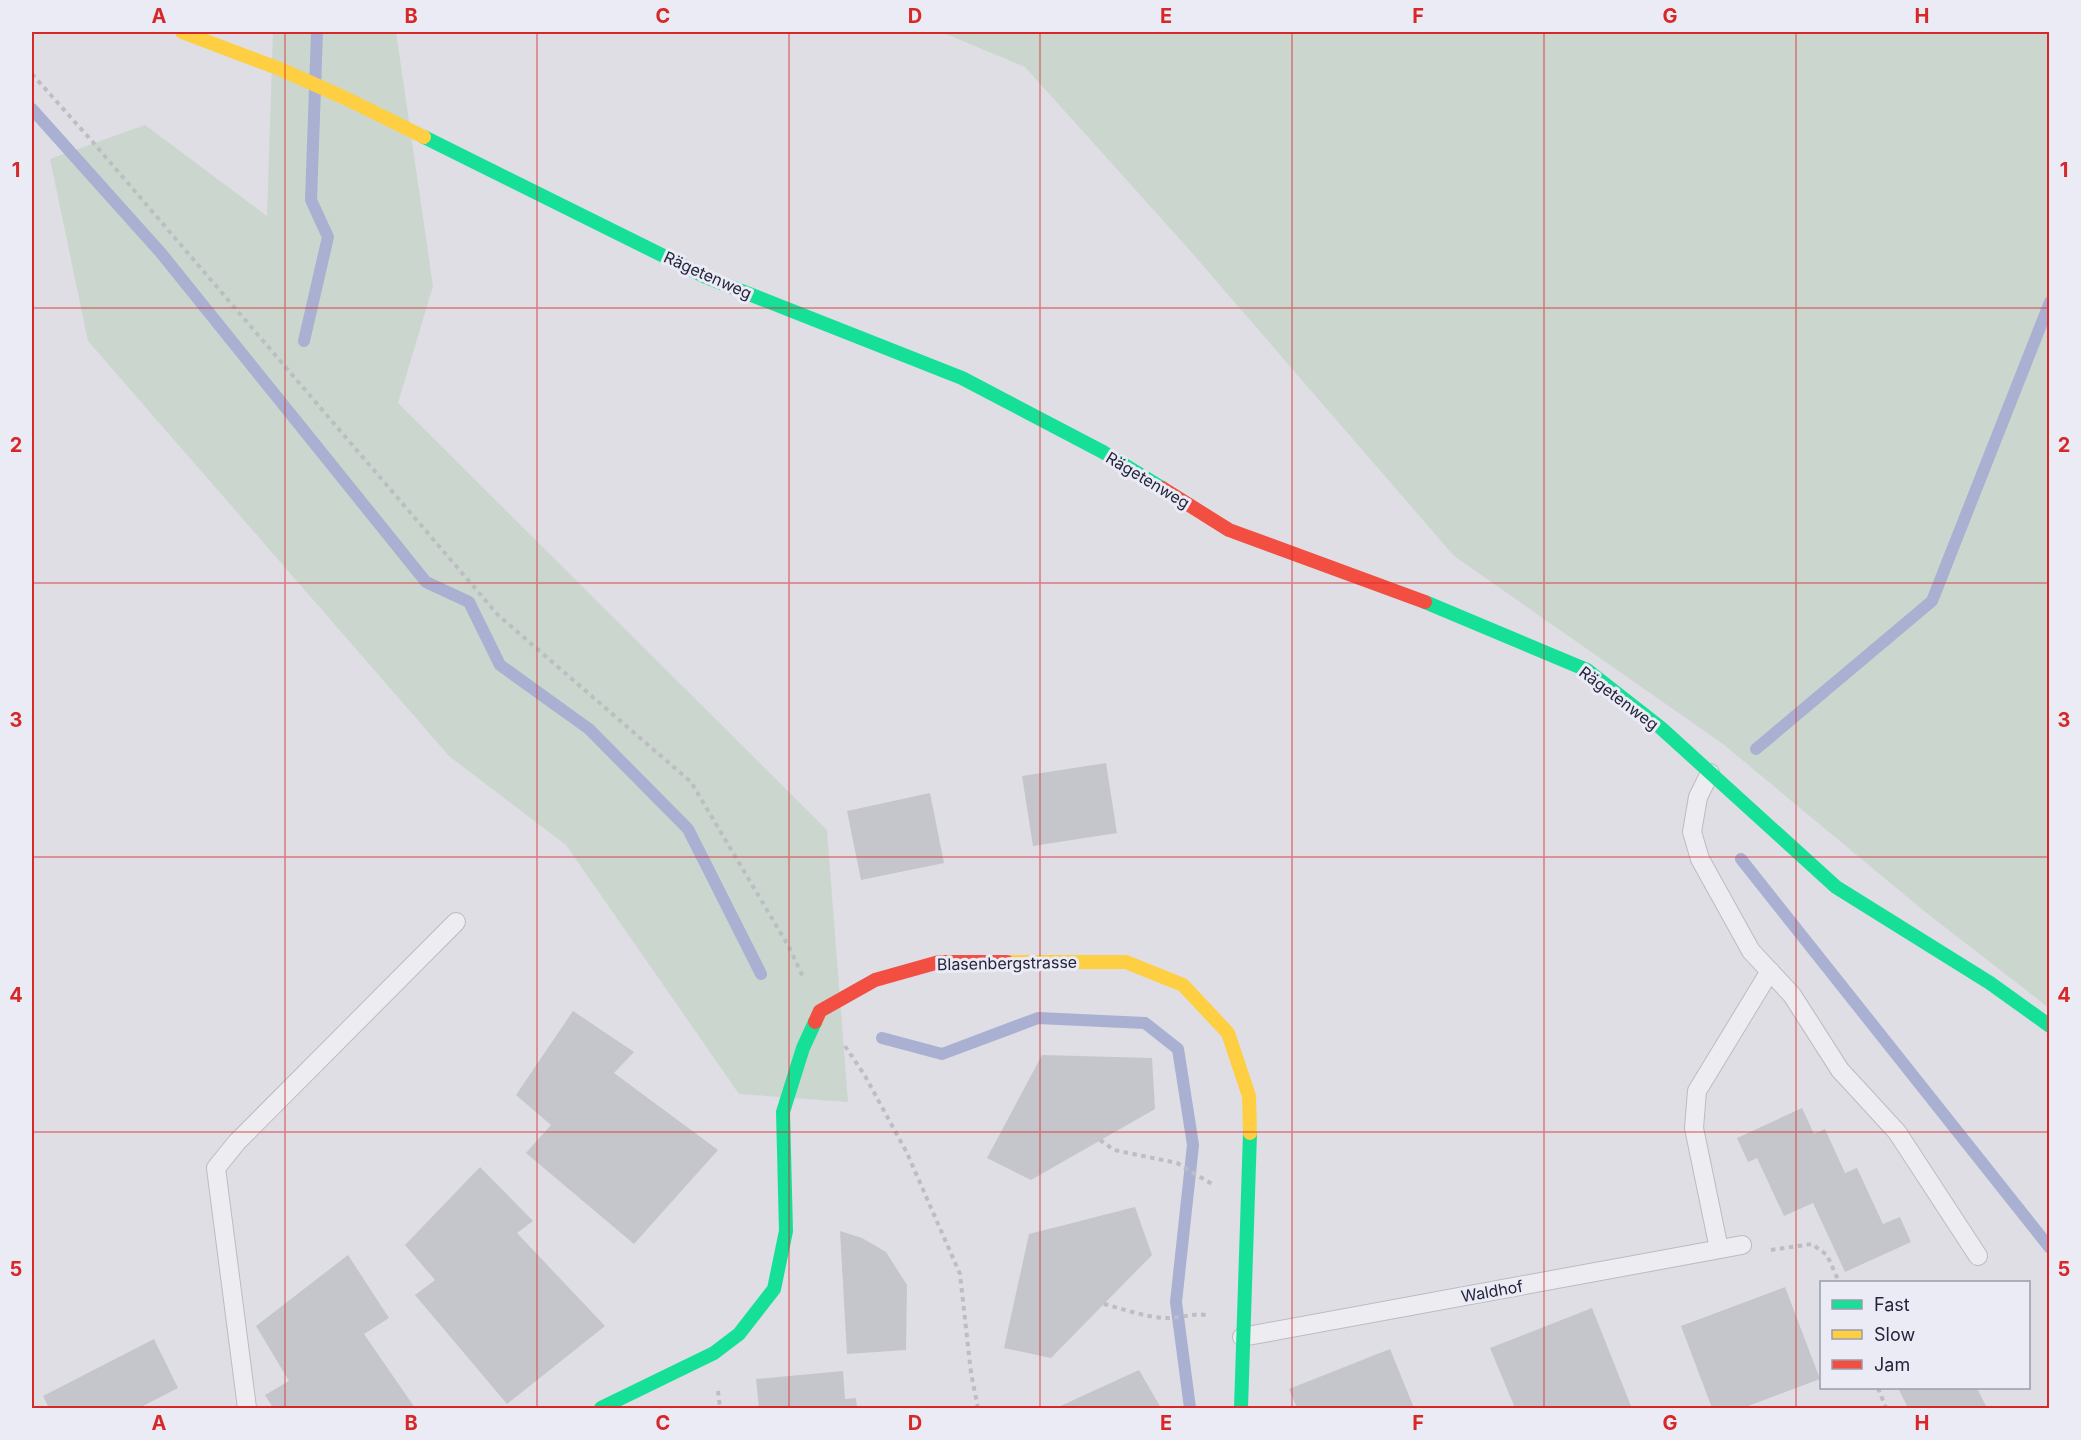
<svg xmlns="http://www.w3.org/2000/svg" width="2081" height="1440" font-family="Inter,sans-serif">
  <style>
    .green { fill: #cbd7ce }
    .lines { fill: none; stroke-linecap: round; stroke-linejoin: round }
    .stream { stroke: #a9b0d2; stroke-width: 12 }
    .building { fill: #c5c5cc }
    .lane-casing { stroke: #bbbbc1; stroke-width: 20 }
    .path { stroke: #bdbdc4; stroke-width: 4; stroke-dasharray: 4.5 4.5; stroke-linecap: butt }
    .lane { stroke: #ededf1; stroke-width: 18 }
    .fast { stroke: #16e098; stroke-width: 14 }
    .slow { stroke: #ffcf43; stroke-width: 14 }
    .jam { stroke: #f24e42; stroke-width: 14 }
    .grid { fill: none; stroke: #d62828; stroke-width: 1.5; stroke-opacity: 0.55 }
    .labels { text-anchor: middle; stroke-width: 6; stroke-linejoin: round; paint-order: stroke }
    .street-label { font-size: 16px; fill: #24253d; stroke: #eaebf4 }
    .neatline { fill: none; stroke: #d62828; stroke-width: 2 }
    .grid-label { font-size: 20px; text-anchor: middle; font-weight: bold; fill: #d62828 }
  </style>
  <rect width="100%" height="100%" fill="#dedee4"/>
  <g class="green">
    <path d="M273,32H396L433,286L398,403L827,830L848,1102L739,1094L566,845L449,756L88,341L50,159L145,125L267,216Z"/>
    <path d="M941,32H2049V1008L1924,911L1723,744L1454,556L1186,246L1025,67Z"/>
  </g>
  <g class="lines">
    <g class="stream">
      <path d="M32,109L161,253L426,582L469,602L500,665L589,729L688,829L761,974"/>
      <path d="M304,341L328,237L311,200L317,32"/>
      <path d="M1756,749L1932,601L2050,302"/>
      <path d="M1741,859L2050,1248"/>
      <path d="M882,1038L942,1054L1038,1018L1145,1023L1178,1049L1193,1145L1176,1302L1190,1408"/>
    </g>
  </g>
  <g class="building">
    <path d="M1106,763L1117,833L1033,846L1022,776Z"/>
    <path d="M930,793L944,863L861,880L847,811Z"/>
    <path d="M573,1011L634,1052L614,1073L718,1150L634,1244L526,1153L551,1125L516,1095Z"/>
    <path d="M1042,1055L1152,1058L1155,1109L1031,1180L987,1158Z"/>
    <path d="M1802,1108L1814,1134L1825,1129L1845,1173L1857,1168L1883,1224L1900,1217L1911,1242L1845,1272L1813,1203L1784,1216L1757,1158L1748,1162L1737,1138Z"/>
    <path d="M480,1167L533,1221L517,1233L605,1326L507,1404L415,1295L435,1280L405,1245Z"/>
    <path d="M1135,1207L1152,1255L1051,1358L1004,1348L1029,1234Z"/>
    <path d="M840,1231L862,1238L886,1252L907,1285L906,1350L847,1354Z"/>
    <path d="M348,1255L389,1318L364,1334L415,1408H273L265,1395L289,1381L256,1326Z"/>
    <path d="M1785,1287L1820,1379L1743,1408H1712L1681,1326Z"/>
    <path d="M1592,1308L1631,1406L1625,1408H1515L1490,1348Z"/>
    <path d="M154,1339L178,1388L139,1408H49L43,1396Z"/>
    <path d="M1390,1349L1414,1408H1297L1289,1389Z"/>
    <path d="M1139,1370L1161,1408H1056Z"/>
    <path d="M843,1371L845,1399L856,1398L857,1408H759L756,1379Z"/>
    <path d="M1898,1388H1977L1987,1408H1902L1907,1406Z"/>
  </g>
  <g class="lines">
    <g class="lane-casing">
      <g id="lane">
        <path d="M1710,773L1698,797L1692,832L1700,859L1751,951L1792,995L1840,1070L1897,1132L1978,1256"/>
        <path d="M1719,1249L1694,1128L1697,1091L1770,971"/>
        <path d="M1242,1337L1742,1245"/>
        <path d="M247,1408L216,1168L237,1142L456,922"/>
      </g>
    </g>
    <g class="path">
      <path d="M32,74L91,140L498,615L691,782L789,947L804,979"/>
      <path d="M845,1046L865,1076L907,1153L960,1274L971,1373L978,1408"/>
      <path d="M1100,1140L1114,1150L1177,1163L1212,1184"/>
      <path d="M1771,1250L1812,1244L1827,1255L1839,1282"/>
      <path d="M1104,1304C1124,1309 1147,1318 1168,1318C1181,1318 1193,1313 1206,1315"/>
      <path d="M1878,1388L1886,1408"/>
      <path d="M718,1391L720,1408"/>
    </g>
    <use href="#lane" class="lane"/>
    <g class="fast">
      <path d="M424,137L706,277L962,378L1103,452L1162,488"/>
      <path d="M1425,602L1587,670L1661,728L1836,887L1990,983L2050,1026"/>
      <path d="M601,1408L714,1353L739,1334L774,1289L786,1231L783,1112L803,1048L815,1022"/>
      <path d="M1241,1408L1250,1133"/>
    </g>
    <g class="slow">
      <path d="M182,32L280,69L345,98L424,137"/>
      <path d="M1007,962H1126L1183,985L1228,1033L1249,1096L1250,1133"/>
    </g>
    <g class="jam">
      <path d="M1162,488L1229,530L1425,602"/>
      <path d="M815,1022L820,1011L875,980L939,962H1007"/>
    </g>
  </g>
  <path class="grid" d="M285,32V1408M537,32V1408M789,32V1408M1040,32V1408M1292,32V1408M1544,32V1408M1796,32V1408M32,308H2050M32,583H2050M32,857H2050M32,1132H2050"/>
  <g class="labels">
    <g class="street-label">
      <text transform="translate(708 275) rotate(24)" y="6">Rägetenweg</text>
      <text transform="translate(1148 480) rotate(31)" y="6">Rägetenweg</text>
      <text transform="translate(1619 698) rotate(37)" y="6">Rägetenweg</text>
      <text transform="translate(1007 963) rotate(-1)" y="6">Blasenbergstrasse</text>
      <text transform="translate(1492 1291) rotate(-10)" y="6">Waldhof</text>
    </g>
  </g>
  <rect width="2081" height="1440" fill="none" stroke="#eaebf4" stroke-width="66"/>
  <rect x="1820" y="1281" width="210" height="108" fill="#eaebf4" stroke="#9b9cab" stroke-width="1.5"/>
  <rect x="1832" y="1300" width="30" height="9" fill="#16e098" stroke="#9b9cab" stroke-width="1.5"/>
  <text x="1874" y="1311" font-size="18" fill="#24253d">Fast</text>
  <rect x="1832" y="1330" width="30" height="9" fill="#ffcf43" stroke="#9b9cab" stroke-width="1.5"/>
  <text x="1874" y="1341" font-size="18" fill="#24253d">Slow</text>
  <rect x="1832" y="1360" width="30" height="9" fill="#f24e42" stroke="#9b9cab" stroke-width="1.5"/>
  <text x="1874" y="1371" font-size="18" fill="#24253d">Jam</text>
  <rect x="33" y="33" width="2015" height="1374" class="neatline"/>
  <g class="grid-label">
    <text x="159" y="23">A</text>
    <text x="411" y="23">B</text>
    <text x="663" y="23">C</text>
    <text x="915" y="23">D</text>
    <text x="1166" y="23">E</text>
    <text x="1418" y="23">F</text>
    <text x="1670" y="23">G</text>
    <text x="1922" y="23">H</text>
    <text x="16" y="177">1</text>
    <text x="2064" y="177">1</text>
    <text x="16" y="452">2</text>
    <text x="2064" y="452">2</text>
    <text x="16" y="727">3</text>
    <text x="2064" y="727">3</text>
    <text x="16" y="1002">4</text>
    <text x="2064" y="1002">4</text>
    <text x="16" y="1276">5</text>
    <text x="2064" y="1276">5</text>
    <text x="159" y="1430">A</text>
    <text x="411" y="1430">B</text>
    <text x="663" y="1430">C</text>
    <text x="915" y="1430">D</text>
    <text x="1166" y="1430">E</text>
    <text x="1418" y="1430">F</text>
    <text x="1670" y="1430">G</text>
    <text x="1922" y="1430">H</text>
  </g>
</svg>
